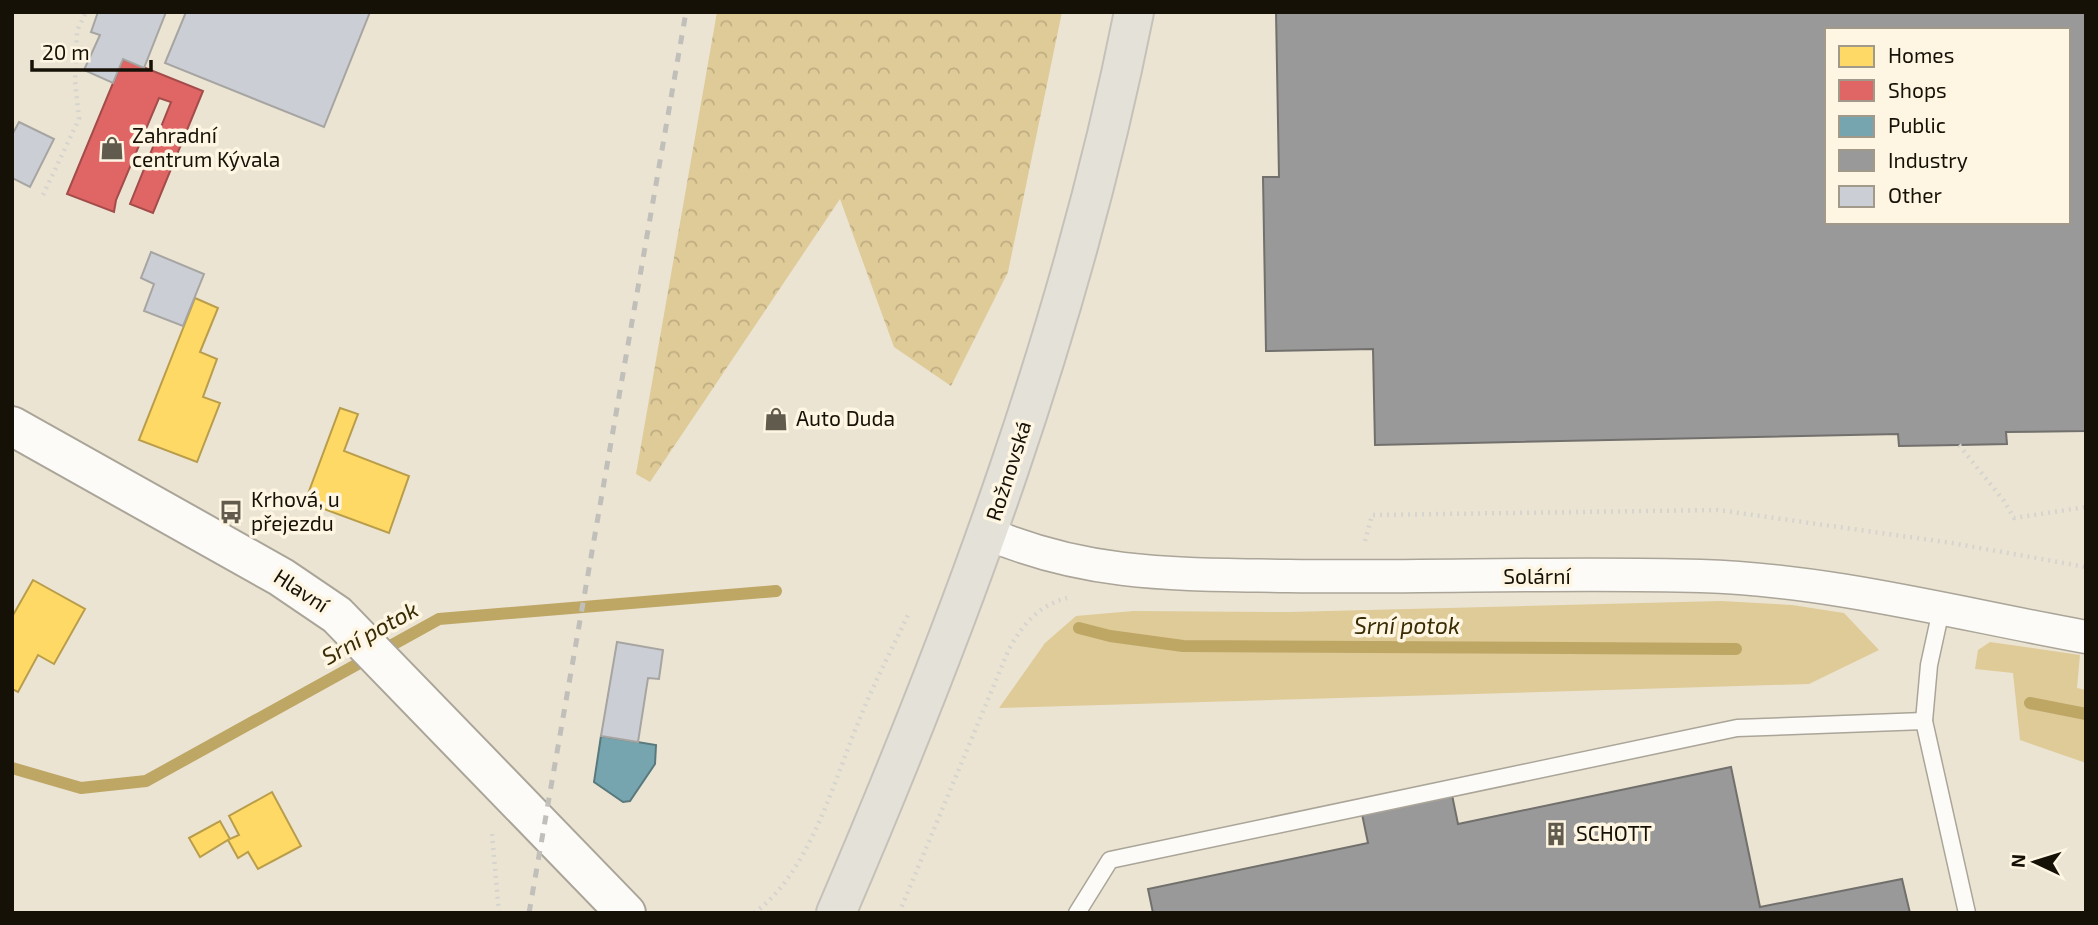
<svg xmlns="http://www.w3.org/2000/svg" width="2098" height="925" font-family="'Exo 2',sans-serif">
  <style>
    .green { fill: #dfcb98 }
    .forest { fill: url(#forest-crowns) }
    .homes { fill: #ffd966; stroke: #b99d4a; stroke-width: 2 }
    .shops { fill: #e06666; stroke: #a34c4a; stroke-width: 2 }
    .public { fill: #76a5af; stroke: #59797d; stroke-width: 2 }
    .industry { fill: #999; stroke: #72706d; stroke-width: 2; fill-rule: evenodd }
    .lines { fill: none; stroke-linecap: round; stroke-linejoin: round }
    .stream { stroke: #bea664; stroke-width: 12 }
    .building { fill: #ccced5; stroke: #a6a5a2; stroke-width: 2 }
    .service-casing { stroke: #aaa598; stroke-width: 19 }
    .minor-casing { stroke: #aaa598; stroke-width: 35 }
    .tertiary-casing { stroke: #aaa598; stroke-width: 42 }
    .primary-casing { stroke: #c5c1b9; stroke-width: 42 }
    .path { stroke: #d6d4ce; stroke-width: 4.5; stroke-dasharray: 2 5; stroke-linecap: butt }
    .service { stroke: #fcfbf8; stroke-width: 16 }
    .minor { stroke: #fcfbf8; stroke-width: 32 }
    .tertiary { stroke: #fcfbf8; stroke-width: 38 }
    .primary { stroke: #e4e1d9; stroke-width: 38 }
    .rail { stroke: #c1bfba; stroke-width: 5; stroke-dasharray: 9 9; stroke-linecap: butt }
    .labels { text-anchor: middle; stroke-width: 7; stroke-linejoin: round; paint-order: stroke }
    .poi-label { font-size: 21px; fill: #161107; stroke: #fef6e3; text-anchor: start }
    .street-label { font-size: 21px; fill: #161107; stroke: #fef6e3 }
    .water-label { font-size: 23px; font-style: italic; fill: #392c05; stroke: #fef6e3 }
  </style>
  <defs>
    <pattern id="forest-crowns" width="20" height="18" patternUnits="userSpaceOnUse" patternTransform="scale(1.75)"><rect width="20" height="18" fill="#dfcb98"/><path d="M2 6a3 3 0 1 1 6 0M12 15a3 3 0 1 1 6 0" fill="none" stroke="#bfad82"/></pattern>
  </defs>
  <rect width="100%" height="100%" fill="#ebe4d3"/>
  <g class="green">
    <path d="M1721,601L1792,605L1844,613L1879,650L1809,684L999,708L1045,643L1076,616L1133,611L1289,612Z"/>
    <path d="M1990,642L2080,655L2077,688L2086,690V763L2020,740L2013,673L1975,669L1978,650Z"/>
  </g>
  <path class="forest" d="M717,12H1062L1008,272L951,386L894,347L840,199L650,482L636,474Z"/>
  <g class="homes">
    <path d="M195,298L218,308L200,352L217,359L203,397L220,403L197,462L139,440Z"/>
    <path d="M340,408L358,414L344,451L409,476L389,533L305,502Z"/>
    <path d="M33,580L85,609L54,664L38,655L18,692L12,689V617Z"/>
    <path d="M272,792L301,846L258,869L248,852L238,858L228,840L200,857L189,838L220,821L230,839L239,835L229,816Z"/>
  </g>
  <path class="shops" d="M123,59L203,91L153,213L130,204L171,102L159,98L116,200L114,212L67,194Z"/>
  <path class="public" d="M601,736L656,745L655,764L630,801L623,802L594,782Z"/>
  <g class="industry">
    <path d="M1276,12H2086V431L2006,432L2007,444L1959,445L1899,446L1898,434L1375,445L1373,349L1266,351L1263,177H1279ZM1827,30H2068V222H1827Z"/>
    <path d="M1731,767L1760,907L1902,879L1910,913H1153L1148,889L1368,843L1362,814L1452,795L1458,824Z"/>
  </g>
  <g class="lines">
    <g class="stream">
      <path d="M1079,628L1110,636L1183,646L1736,649"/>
      <path d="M2030,703L2086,714"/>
      <path d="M12,768L81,788L146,781L439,619L776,591"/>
    </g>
  </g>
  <g class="building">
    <path d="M98,12H166L144,68L123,59L113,83L84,70L100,35L91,32Z"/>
    <path d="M186,12H370L324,127L165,63Z"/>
    <path d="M19,122L54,139L30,187L12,178V135Z"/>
    <path d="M151,252L204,274L183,326L144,311L154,284L141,278Z"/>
    <path d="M617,642L663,650L659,679L648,678L638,742L601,736Z"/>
  </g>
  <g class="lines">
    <g class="service-casing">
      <g id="service">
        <path d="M1941,610L1929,665L1924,721L1967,913"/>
        <path d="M1077,913L1110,860L1737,728L1924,721"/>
      </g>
    </g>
    <g class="minor-casing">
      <path id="minor" d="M989,534C1091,577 1180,574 1289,576C1426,578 1564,572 1701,576C1830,580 1959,614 2086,637"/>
    </g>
    <g class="tertiary-casing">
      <path id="tertiary" d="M12,426L281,577L337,615L626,913"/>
    </g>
    <g class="primary-casing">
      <path id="primary" d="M836,913C961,622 1072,324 1134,12"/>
    </g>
    <g class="path">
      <path d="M43,195L79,119L75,81L77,31L86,12"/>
      <path d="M1959,445L2004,501L2014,518L2086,507"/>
      <path d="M1365,541L1372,515L1718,510L1952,543L2086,567"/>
      <path d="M492,834L499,913"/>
      <path d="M754,913C810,873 834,780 860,718C874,683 892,649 908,615"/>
      <path d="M899,913L1009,649C1023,624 1039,605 1067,598"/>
    </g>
    <use href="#service" class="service"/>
    <use href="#minor" class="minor"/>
    <use href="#tertiary" class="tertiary"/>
    <use href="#primary" class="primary"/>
    <path class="rail" d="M529,913L686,12"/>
  </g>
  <defs>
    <g id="shop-bare" transform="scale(1.89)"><path d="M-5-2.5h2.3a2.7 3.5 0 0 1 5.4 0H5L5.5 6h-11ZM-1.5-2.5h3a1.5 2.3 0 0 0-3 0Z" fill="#615b4e" stroke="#fef6e3" stroke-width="2.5" paint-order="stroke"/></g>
    <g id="bus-bare" transform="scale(1.89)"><path d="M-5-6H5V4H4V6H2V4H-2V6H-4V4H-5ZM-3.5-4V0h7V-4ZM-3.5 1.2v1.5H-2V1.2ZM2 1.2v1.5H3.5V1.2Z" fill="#615b4e" stroke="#fef6e3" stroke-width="2.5" paint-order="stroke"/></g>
    <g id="building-bare" transform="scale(1.89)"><path d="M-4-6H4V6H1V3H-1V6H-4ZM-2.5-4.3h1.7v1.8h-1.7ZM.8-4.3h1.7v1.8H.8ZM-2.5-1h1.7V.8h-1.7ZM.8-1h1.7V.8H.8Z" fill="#615b4e" stroke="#fef6e3" stroke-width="2.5" paint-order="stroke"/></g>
  </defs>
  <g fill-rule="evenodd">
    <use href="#shop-bare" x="112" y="148"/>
    <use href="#shop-bare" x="776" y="419"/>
    <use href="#bus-bare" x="231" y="512"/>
    <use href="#building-bare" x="1556" y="834"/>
  </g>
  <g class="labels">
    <g class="poi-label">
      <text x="132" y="143">Zahradní<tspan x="132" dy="24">centrum Kývala</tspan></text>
      <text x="796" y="426">Auto Duda</text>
      <text x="251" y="507">Krhová, u<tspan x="251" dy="24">přejezdu</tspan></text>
      <text x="1576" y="841">SCHOTT</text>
    </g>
    <g class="street-label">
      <text transform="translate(1009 471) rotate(-72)" y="7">Rožnovská</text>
      <text x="1537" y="584">Solární</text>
      <text transform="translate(301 591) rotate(33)" y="7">Hlavní</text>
    </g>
    <g class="water-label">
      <text x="1407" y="634">Srní potok</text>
      <text transform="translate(370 633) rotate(-29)" y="8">Srní potok</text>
    </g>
  </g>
  <rect width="2098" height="925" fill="none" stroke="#161107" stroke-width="28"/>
  <rect x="1825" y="28" width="245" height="196" fill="#fef6e3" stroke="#a19a8b" stroke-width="2"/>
  <rect x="1839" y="46" width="35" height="21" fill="#ffd966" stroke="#a19a8b" stroke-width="2"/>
  <text x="1888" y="63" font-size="21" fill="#161107">Homes</text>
  <rect x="1839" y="80" width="35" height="21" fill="#e06666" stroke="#a19a8b" stroke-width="2"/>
  <text x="1888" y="98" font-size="21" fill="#161107">Shops</text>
  <rect x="1839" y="116" width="35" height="21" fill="#76a5af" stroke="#a19a8b" stroke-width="2"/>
  <text x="1888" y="133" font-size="21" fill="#161107">Public</text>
  <rect x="1839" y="150" width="35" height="21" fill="#999999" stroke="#a19a8b" stroke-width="2"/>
  <text x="1888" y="168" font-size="21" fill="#161107">Industry</text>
  <rect x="1839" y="186" width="35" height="21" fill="#ccced5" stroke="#a19a8b" stroke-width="2"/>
  <text x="1888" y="203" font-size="21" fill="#161107">Other</text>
  <g transform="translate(2035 862) rotate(274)" stroke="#fef6e3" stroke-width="5" paint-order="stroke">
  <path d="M0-5L12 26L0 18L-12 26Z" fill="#161107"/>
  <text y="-10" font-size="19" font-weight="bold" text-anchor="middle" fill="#161107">N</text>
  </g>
  <path d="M32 60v10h119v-10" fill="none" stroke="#161107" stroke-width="3.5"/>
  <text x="42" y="60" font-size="21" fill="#161107" stroke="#fef6e3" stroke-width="5" paint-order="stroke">20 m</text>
</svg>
